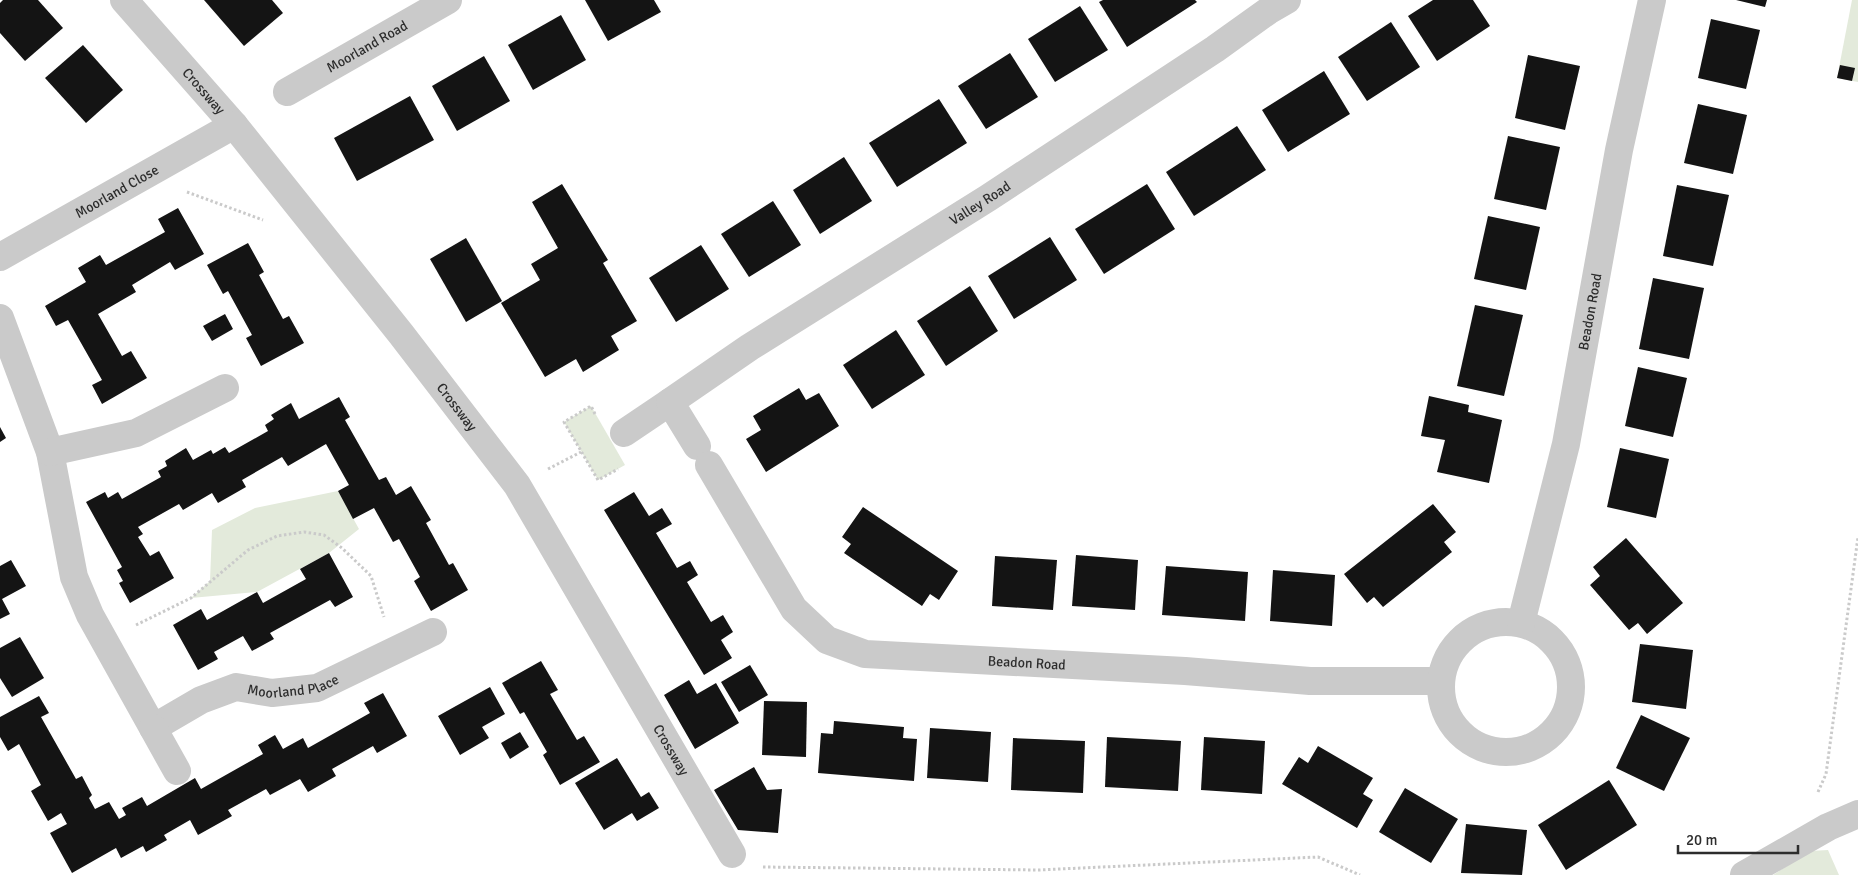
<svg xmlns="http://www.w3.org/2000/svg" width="1858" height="875" font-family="Signika,sans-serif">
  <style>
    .green { fill: #e3eadb }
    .building { fill: #141414 }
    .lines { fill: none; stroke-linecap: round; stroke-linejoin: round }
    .path { stroke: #cacaca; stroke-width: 3; stroke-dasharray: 2.5 2.5; stroke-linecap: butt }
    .minor { stroke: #cacaca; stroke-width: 28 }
    .labels { text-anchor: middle; stroke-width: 5; stroke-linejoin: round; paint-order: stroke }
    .street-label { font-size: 14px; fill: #2d2d2d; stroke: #fff }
  </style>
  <rect width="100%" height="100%" fill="#fff"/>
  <g class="green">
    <path d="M1852,0H1858V82L1837,78Z"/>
    <path d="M591,406L625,465L598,480L564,422Z"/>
    <path d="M338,491L359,529L329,553L257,592L191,598L210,581L212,530L255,508Z"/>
    <path d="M1828,850L1839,875H1773L1810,851Z"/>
  </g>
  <g class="building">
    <path d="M3,0H38L63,28L25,61L0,33V3Z"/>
    <path d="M204,0H272L283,13L244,46Z"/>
    <path d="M585,0H654L661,12L608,41Z"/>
    <path d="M1103,0H1195L1197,2L1127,47L1099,2Z"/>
    <path d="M1433,0H1473L1490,26L1437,61L1408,16Z"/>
    <path d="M1736,0H1767L1765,7Z"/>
    <path d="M1080,6L1108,50L1055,82L1028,39Z"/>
    <path d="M561,15L586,60L533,90L508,45Z"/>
    <path d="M1711,19L1760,30L1746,89L1698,78Z"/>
    <path d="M1391,22L1420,67L1367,101L1338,57Z"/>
    <path d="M83,45L123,90L86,123L45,78Z"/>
    <path d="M1010,53L1038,97L986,129L958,86Z"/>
    <path d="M1528,55L1580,66L1565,130L1515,118Z"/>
    <path d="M484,56L510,101L457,131L432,86Z"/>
    <path d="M1840,65L1855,68L1852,81L1837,78Z"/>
    <path d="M1324,71L1350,114L1288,152L1262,110Z"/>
    <path d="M410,96L434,140L357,181L334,138Z"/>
    <path d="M939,99L967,143L897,187L869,143Z"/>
    <path d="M1698,104L1747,115L1733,174L1684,163Z"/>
    <path d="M1237,126L1266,170L1194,216L1166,172Z"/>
    <path d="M1508,136L1560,147L1546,210L1494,199Z"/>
    <path d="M844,157L872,201L820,234L793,190Z"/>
    <path d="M562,184L608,260L603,263L637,321L611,336L619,350L583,372L576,359L545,377L501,303L540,280L531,264L558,248L532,202Z"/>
    <path d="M1147,184L1175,229L1104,274L1075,229Z"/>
    <path d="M1677,185L1729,195L1713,266L1663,256Z"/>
    <path d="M773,201L801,245L749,277L721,234Z"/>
    <path d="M178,208L204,254L175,270L170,262L132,285L136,292L98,314L122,356L131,351L147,378L102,404L92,385L102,380L68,320L56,326L45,306L86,282L78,268L100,255L106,265L165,232L158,219Z"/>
    <path d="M1488,216L1540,227L1526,290L1474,279Z"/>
    <path d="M1050,237L1077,280L1014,319L988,276Z"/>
    <path d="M466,238L502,301L466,322L430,259Z"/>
    <path d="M248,243L264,272L259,275L283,319L289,316L304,343L261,366L246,338L252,335L228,291L223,294L207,265Z"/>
    <path d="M701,245L729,289L676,322L649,278Z"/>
    <path d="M1653,278L1704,288L1689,359L1639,349Z"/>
    <path d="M970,286L998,331L946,366L917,321Z"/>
    <path d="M1475,305L1523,315L1504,396L1457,386Z"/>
    <path d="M225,314L233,329L212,341L203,326Z"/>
    <path d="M896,330L925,375L872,409L843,365Z"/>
    <path d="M1638,367L1687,378L1673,437L1625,426Z"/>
    <path d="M799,388L806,400L819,393L839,426L766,472L746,439L761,430L753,416Z"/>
    <path d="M1429,396L1469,405L1468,412L1502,420L1489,483L1437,472L1445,440L1421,436Z"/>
    <path d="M339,397L350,417L345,420L379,480L386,477L396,495L411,486L431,520L426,523L449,565L453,563L468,590L431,611L414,581L420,577L399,539L393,542L374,508L353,519L338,491L349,485L326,444L288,466L282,457L242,480L246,487L218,503L212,493L183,510L179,504L138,527L143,534L138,537L150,556L159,551L174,578L130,603L119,583L123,581L117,570L122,567L86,502L105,492L108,498L118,492L122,499L161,477L158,471L167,466L165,461L186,448L193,460L211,450L213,454L225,447L229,453L268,431L265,425L274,419L271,415L291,403L299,419Z"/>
    <path d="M0,427L6,438L0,442Z"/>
    <path d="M1620,448L1669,459L1656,518L1607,507Z"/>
    <path d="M634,492L649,516L662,508L672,524L656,533L677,568L690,561L698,575L687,582L711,622L723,615L733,632L721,640L732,658L704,675L604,510Z"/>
    <path d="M1433,504L1456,532L1444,542L1452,552L1383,607L1374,597L1367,603L1344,574Z"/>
    <path d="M863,507L958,571L939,600L930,594L922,606L844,553L851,544L842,537Z"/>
    <path d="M1626,538L1683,603L1647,634L1638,623L1629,630L1590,585L1600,576L1593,567Z"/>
    <path d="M329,553L353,597L335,607L330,600L270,633L274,639L252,651L243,636L214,652L218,659L198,670L173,625L201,609L207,620L257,592L263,603L306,579L300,569Z"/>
    <path d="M1076,555L1138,560L1135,610L1072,606Z"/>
    <path d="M995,556L1057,560L1053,610L992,606Z"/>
    <path d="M11,560L26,586L2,599L10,614L0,619V566Z"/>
    <path d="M1166,566L1248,572L1245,621L1162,615Z"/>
    <path d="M1273,570L1335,575L1332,626L1270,621Z"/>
    <path d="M20,637L44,678L12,697L0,678V648Z"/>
    <path d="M1640,644L1693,650L1686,709L1632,702Z"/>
    <path d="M541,661L558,690L550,694L577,740L584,736L600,762L560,785L543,755L547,752L536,733L524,712L520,714L502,683Z"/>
    <path d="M750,665L768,695L739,712L721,682Z"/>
    <path d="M689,680L697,694L716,683L739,723L695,749L664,695Z"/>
    <path d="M490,687L505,714L482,727L489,738L460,755L438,716Z"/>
    <path d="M383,693L407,736L377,753L373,746L332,769L336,776L308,792L300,779L270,795L266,789L228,810L232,816L198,835L190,820L164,835L167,840L146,852L143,846L121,858L116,848L72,873L50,833L67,824L61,813L48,821L31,791L41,785L19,744L8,751L0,737V717L39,696L49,713L41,717L76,779L82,776L92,795L89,798L95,809L109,802L119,819L126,815L122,808L142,797L147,806L195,778L201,789L263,754L258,745L275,735L283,749L303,738L308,748L370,713L364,703Z"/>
    <path d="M764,701L807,702L806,757L762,755Z"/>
    <path d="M1641,715L1690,738L1664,791L1616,768Z"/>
    <path d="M834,721L904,727L903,738L917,739L914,781L818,773L821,733L833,734Z"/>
    <path d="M930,728L991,732L988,782L927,778Z"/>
    <path d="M520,732L529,747L510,759L501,743Z"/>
    <path d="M1107,737L1181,741L1178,791L1105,787Z"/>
    <path d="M1204,737L1265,741L1262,794L1201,790Z"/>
    <path d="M1013,738L1085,741L1083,793L1011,790Z"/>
    <path d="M1318,746L1373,778L1363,794L1373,800L1357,828L1282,784L1299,757L1308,763Z"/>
    <path d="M617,758L641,797L649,792L659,808L637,821L632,813L604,830L575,783Z"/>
    <path d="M754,767L767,790L782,789L778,833L738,830L714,790Z"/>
    <path d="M1609,780L1637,825L1566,870L1538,825Z"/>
    <path d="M1405,788L1458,819L1431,863L1379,832Z"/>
    <path d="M1466,824L1527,830L1522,875L1461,873Z"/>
  </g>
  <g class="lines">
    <g class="path">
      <path d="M187,192L263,220"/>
      <path d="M595,414L591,406L564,422L598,480L618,469"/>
      <path d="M548,469L581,452"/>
      <path d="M136,625L191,598L248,550L277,536L304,532L324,535L342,548L371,576L384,617"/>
      <path d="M1818,792L1826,774L1858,537"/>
      <path d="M763,867L1038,870L1318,857L1360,875"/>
    </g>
    <g class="minor">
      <path id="s1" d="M124,0L234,125L401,334L517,485L732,854"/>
      <path id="s2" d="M287,92L448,0"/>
      <path id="s3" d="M0,257L234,125"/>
      <path id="s4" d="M0,318L50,452L74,577L90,615L153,728L201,700L236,687L272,693L317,688L433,632"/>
      <path d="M624,433L670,402"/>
      <path id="s5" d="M697,446L670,402L750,347L988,198L1215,49L1268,11L1287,0"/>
      <path d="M50,452L136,433L225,388"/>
      <path id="s6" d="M709,465L794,609L827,640L865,654L1185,671L1310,681H1441"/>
      <circle cx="1506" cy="687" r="65"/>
      <path id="s7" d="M1521,623L1566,444L1619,150L1652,0"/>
      <path d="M153,728L177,771"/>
      <path d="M1744,875L1828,827L1858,814"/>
    </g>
  </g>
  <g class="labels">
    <g class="street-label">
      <text dy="5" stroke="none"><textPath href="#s2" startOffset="92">Moorland Road</textPath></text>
      <text dy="5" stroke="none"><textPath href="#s1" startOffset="121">Crossway</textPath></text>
      <text dy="5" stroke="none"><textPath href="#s3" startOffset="134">Moorland Close</textPath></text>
      <text dy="5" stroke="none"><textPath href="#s5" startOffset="420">Valley Road</textPath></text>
      <text dy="5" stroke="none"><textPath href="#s7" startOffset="319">Beadon Road</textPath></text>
      <text dy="5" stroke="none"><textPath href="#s1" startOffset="526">Crossway</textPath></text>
      <text dy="5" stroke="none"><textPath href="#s6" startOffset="415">Beadon Road</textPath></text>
      <text dy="5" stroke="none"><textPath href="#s4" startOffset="592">Moorland Place</textPath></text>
      <text dy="5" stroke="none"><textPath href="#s1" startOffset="931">Crossway</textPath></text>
    </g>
  </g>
  <path d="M1678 845v8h120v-8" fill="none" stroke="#2d2d2d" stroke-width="2.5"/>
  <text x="1686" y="845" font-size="15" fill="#2d2d2d" stroke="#ffffff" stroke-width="4" paint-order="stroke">20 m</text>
</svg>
